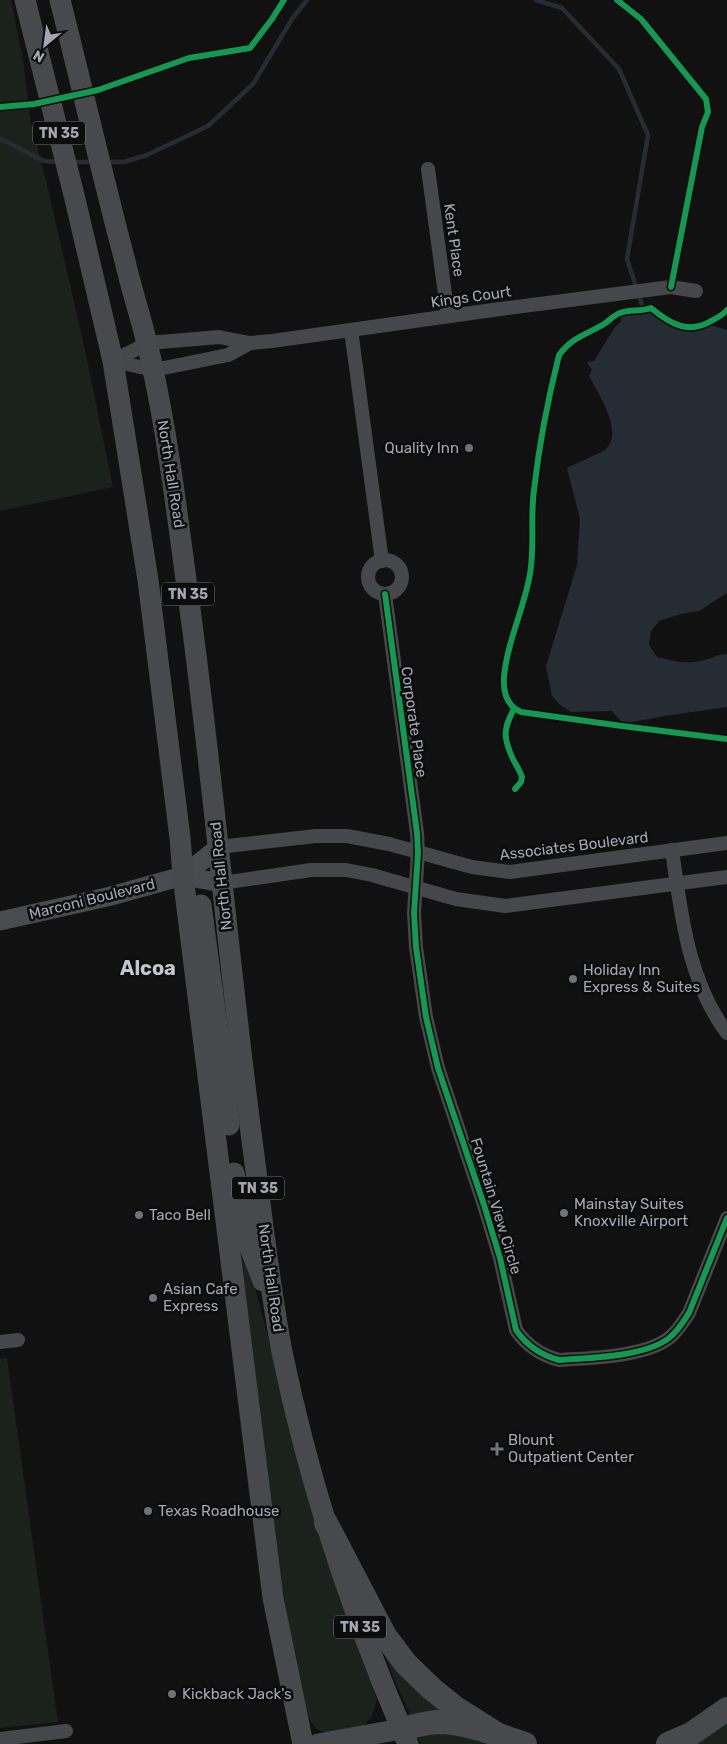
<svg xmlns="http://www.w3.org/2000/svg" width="727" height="1744" font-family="Rubik,sans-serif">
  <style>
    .green { fill: #1b221c }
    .water { fill: #252c33 }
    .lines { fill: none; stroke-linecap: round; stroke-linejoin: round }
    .stream { stroke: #252c33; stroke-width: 4.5 }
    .street { stroke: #46474a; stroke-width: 14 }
    .secondary { stroke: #4a4b4e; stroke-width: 19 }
    .primary { stroke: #48494c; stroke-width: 21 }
    .highway { stroke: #48494c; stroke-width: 24 }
    .cycleway-casing { stroke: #0c0c0d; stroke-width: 9 }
    .cycleway { stroke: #139951; stroke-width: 6 }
    .poi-dot { fill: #6f727b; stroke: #0c0c0d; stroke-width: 2 }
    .labels { text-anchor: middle; stroke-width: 5; stroke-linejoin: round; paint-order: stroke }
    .shield { fill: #0c0c0d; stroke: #757881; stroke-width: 1 }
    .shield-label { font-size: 14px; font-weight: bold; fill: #a2a7b3 }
    .street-label { font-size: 15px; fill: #a2a7b3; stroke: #0c0c0d }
    .poi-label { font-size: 15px; fill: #a2a7b3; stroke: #0c0c0d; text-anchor: start }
    .district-label { font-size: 20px; font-weight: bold; fill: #c3c6cf; stroke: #0c0c0d }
  </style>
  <rect width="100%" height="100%" fill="#111112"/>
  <g class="green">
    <path d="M0,0H11L23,59L31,124L45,176L85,350L113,487L0,511Z"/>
    <path d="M231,1194L297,1449L355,1637L377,1699L372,1716L361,1729C324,1734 314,1741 302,1699L277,1558Z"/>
    <path d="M7,1358L58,1722L0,1728V1359Z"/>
    <path d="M377,1633L450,1711L413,1721L394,1679Z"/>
    <path d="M727,1719V1744H683Z"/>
    <path d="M429,1728L496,1744H421L415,1730Z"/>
  </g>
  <path class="water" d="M651,308L664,319L677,326L692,328L707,324L727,330V593L699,611L681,614L659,621L651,631L649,645L657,657C677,662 688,665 708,659C715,657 719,654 727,654V707L664,716L623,724L612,711L571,712L560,705L552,696L546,666L577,565L580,519L567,468C574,464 602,453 606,449C624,432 598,393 589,376L592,370L587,362L594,361L615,327L621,322L620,313L644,311Z"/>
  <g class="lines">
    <g class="stream">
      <path d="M536,0L562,8L619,69L648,135L627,259L644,311"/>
      <path d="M0,140L1,139L44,161L59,162"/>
      <path d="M71,162H94"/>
      <path d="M106,162H124L147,155L208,126L253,84L292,19L307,0"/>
    </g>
    <g class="street">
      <path d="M428,169L448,316"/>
      <path d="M351,330L382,561"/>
      <path d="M113,361L148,343L219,337L250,343L272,341L500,309L671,287L696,291"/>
      <path d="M113,361L154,370L228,355L250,343"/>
      <circle cx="385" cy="577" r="17"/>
      <path d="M385,594L417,833L418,853L414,913L416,947L426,1017L438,1068L484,1205L500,1258L516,1330C527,1346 540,1355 559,1360C589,1358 645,1357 669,1338C678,1331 683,1322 689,1313L727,1218"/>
      <path d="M219,847L316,836H347L389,844L472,867L510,872L727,843"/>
      <path d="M672,850C681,914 688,981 727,1033"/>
      <path d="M222,883L311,870H346L372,875L456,899L505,906L727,877"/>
      <path d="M0,1342L18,1340"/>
      <path d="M0,1739L66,1731"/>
    </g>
    <g class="secondary">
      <path d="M183,876L222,883"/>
      <path d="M0,921L107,897L183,876L219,847"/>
    </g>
    <g class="primary">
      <path d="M25,0L74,195L113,361L148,580L180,838L183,876L273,1598L303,1744"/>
      <path d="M60,0C82,87 102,174 125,261C133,296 145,330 152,365C168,438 177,513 187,587C213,773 228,961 253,1148C262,1216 269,1284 282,1352C310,1487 353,1618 408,1744"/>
      <path d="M201,905L221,1055L229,1125"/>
      <path d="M234,1173L247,1240L263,1281"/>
      <path d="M318,1744L401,1729"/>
    </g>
    <g class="highway">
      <path d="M326,1523L385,1636L406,1664L432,1689L457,1709L495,1733"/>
      <path d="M401,1729C414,1726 428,1722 440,1722C470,1723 497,1735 525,1744"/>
      <path d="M668,1744L691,1734L727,1709"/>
    </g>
    <g class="cycleway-casing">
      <g id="cycleway">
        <path d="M617,0L641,19L706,99L708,112L702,127L671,287"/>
        <path d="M0,107L34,104L98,90L189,58L250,48L272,19L284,0"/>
        <path d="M727,310C723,315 717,318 711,321C688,335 669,323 651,308C641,312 629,309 620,313C614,315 609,321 604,324C586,335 572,337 559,355C548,399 539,445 534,490C530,518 535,546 530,574C524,609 507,642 504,677C503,692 507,706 521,712L622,726L727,739"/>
        <path d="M385,594L417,833L418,853L414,913L416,947L426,1017L438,1068L484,1205L500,1258L516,1330C527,1346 540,1355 559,1360C589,1358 645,1357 669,1338C678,1331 683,1322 689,1313L727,1218"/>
        <path d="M514,709C503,729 503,738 513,759C516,765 520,771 522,777L521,782L515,789"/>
      </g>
    </g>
    <use href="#cycleway" class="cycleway"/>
  </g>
  <g class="poi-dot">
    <circle cx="469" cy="448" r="5"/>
    <circle cx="573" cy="979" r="5"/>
    <circle cx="564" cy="1213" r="5"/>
    <circle cx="139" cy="1215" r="5"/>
    <circle cx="153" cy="1298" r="5"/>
    <path d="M494.5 1441.5h5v5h5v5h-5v5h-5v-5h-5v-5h5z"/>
    <circle cx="148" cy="1511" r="5"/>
    <circle cx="172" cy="1694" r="5"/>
  </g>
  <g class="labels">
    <g class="shield">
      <rect x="33" y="121.5" width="52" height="23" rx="4"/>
      <rect x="162" y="582.5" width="52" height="23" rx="4"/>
      <rect x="232" y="1176.5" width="52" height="23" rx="4"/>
      <rect x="334" y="1615.5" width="52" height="23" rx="4"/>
    </g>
    <g class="shield-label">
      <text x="59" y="138">TN 35</text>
      <text x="188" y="599">TN 35</text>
      <text x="258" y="1193">TN 35</text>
      <text x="360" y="1632">TN 35</text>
    </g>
    <g class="street-label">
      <text transform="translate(454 240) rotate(82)" y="5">Kent Place</text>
      <text transform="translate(471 297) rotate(-8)" y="5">Kings Court</text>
      <text transform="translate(171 474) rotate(81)" y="5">North Hall Road</text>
      <text transform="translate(414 722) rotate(82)" y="5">Corporate Place</text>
      <text transform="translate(574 846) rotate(-7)" y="5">Associates Boulevard</text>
      <text transform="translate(221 876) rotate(-96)" y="5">North Hall Road</text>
      <text transform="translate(92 899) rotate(-14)" y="5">Marconi Boulevard</text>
      <text transform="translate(496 1206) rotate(73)" y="5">Fountain View Circle</text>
      <text transform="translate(271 1278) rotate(82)" y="5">North Hall Road</text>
    </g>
    <g class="poi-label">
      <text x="459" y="453" text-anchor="end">Quality Inn</text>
      <text x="583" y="975">Holiday Inn<tspan x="583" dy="17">Express &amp; Suites</tspan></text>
      <text x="574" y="1209">Mainstay Suites<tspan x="574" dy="17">Knoxville Airport</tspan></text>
      <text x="149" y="1220">Taco Bell</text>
      <text x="163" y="1294">Asian Cafe<tspan x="163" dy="17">Express</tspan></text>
      <text x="508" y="1445">Blount<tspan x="508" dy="17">Outpatient Center</tspan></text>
      <text x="158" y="1516">Texas Roadhouse</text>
      <text x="182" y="1699">Kickback Jack's</text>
    </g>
    <g class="district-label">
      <text x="148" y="975">Alcoa</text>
    </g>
  </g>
  <g transform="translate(45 45) rotate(209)" stroke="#0c0c0d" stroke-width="4" paint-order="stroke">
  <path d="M0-4L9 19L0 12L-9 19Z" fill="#a2a7b3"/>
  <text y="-8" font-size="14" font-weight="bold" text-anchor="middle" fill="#a2a7b3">N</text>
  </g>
</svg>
